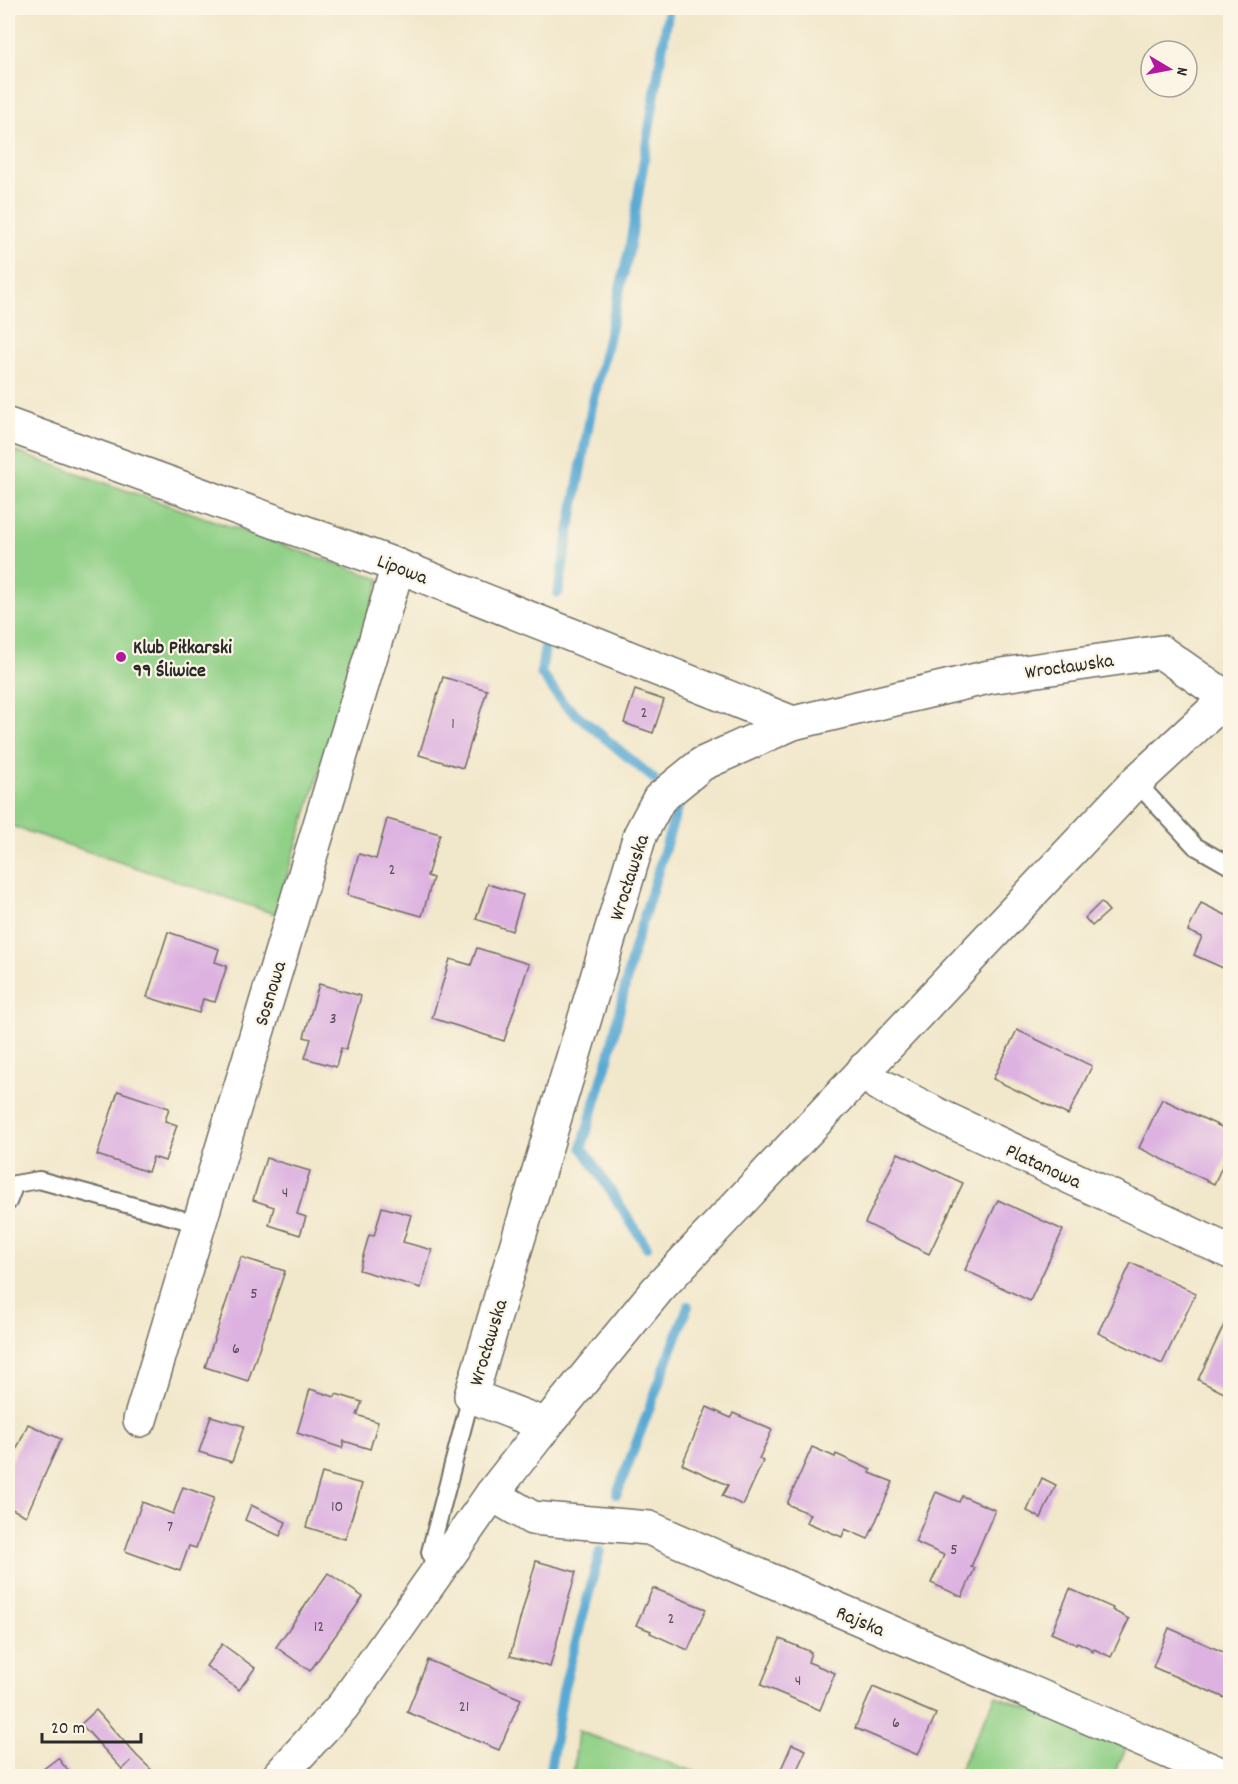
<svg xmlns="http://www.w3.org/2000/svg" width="1238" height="1784" font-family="Dekko,sans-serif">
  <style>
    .green { fill: #90d087; stroke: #5e7e59; stroke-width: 1.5 }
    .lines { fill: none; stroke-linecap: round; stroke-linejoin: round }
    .stream { stroke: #59a9d3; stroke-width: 10 }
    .building { fill: #ddb2e1 }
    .service-casing { stroke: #706d63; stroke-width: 20 }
    .minor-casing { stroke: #706d63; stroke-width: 36 }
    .tertiary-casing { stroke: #706d63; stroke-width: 36 }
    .service { stroke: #fff; stroke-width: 16 }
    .minor { stroke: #fff; stroke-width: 33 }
    .tertiary { stroke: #fff; stroke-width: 33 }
    .poi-dot { fill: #b5179e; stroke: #fcf5e5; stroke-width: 2 }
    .labels { text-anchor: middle; stroke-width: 4.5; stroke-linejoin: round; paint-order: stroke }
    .number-label { font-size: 16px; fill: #584d58 }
    .street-label { font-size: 20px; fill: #2b2b2b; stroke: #fcf5e5 }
    .poi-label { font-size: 20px; font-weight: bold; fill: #2b2b2b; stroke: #fcf5e5; text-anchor: start }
  </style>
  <rect width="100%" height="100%" fill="#fcf5e5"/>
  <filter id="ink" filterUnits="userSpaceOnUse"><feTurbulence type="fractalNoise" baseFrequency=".0167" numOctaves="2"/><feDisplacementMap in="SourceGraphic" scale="12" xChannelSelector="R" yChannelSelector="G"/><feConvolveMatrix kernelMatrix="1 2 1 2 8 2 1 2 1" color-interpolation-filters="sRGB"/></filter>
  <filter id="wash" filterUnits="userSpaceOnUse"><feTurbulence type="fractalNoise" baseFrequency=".008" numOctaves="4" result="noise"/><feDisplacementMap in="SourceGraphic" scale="24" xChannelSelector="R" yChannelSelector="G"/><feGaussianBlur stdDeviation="1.35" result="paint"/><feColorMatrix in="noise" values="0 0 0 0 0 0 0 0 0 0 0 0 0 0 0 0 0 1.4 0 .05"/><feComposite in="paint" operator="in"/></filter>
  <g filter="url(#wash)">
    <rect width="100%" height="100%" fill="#f1e7cb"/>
    <g class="green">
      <path d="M8,449L380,579L275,914L8,825Z"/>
      <path d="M996,1696L1115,1739L1127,1746L1113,1776H956Z"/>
      <path d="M578,1731L707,1776H573Z"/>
    </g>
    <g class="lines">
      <g class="stream">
        <path d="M558,593L592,406L629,251L669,8"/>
        <path d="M547,633L541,673L563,703L654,779"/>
        <path d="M647,1247L582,1147L609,1056L633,952L678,806"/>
        <path d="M617,1494L688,1306"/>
        <path d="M549,1776L563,1691L600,1551"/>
      </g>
    </g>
    <g id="blocks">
      <g class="building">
        <path d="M443,677L487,690L463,768L419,755Z"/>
        <path d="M635,690L664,700L653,733L624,723Z"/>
        <path d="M387,819L440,834L427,876L433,878L422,916L347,895L359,854L376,859Z"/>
        <path d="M488,884L523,895L512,931L476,919Z"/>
        <path d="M1101,902L1109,911L1092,926L1085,918Z"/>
        <path d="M1201,903L1230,917V971L1194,955L1202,937L1188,931Z"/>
        <path d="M168,932L219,949L215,962L227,966L215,1002L203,999L199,1013L147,997Z"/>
        <path d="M477,948L529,964L504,1041L432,1018L450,959L471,965Z"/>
        <path d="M319,984L361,996L346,1050L341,1048L336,1067L305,1058L311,1039L304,1037Z"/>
        <path d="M1017,1030L1092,1066L1068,1115L993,1079Z"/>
        <path d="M118,1091L169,1108L165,1121L177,1125L165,1161L153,1157L148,1172L97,1155Z"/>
        <path d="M1162,1099L1230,1131V1149L1214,1184L1139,1148Z"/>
        <path d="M898,1153L963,1183L929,1254L865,1223Z"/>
        <path d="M266,1158L310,1171L297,1214L306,1217L300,1235L269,1225L274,1207L253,1200Z"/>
        <path d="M998,1200L1063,1230L1030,1301L965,1270Z"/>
        <path d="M382,1207L411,1215L403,1242L432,1250L421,1288L359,1270L369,1235L374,1236Z"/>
        <path d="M241,1257L285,1271L248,1381L205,1367Z"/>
        <path d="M1131,1263L1196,1293L1162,1364L1098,1333Z"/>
        <path d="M1230,1312V1396L1198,1380Z"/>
        <path d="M310,1389L335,1397L336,1394L362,1402L357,1415L378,1422L370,1449L344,1441L342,1448L297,1433Z"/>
        <path d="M707,1407L731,1418L733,1413L772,1430L759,1459L763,1461L743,1505L722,1496L728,1485L682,1464Z"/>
        <path d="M211,1416L244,1426L232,1462L199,1452Z"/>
        <path d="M28,1424L61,1439L26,1516L8,1507V1469Z"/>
        <path d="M812,1447L835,1457L836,1454L871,1470L870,1473L893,1482L868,1539L845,1529L842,1537L806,1522L810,1514L787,1504Z"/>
        <path d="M322,1473L362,1484L345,1539L306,1527Z"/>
        <path d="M1042,1478L1056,1485L1041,1518L1027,1511Z"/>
        <path d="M183,1487L214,1498L196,1548L189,1546L180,1571L125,1551L142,1502L173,1514Z"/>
        <path d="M936,1492L959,1502L962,1496L995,1510L971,1567L975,1568L962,1597L931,1583L944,1555L915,1542Z"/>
        <path d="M251,1505L286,1522L280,1536L245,1520Z"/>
        <path d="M536,1561L576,1572L550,1667L510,1656Z"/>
        <path d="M328,1573L363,1597L310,1671L276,1647Z"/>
        <path d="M653,1588L706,1609L688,1650L650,1633L651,1631L636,1625Z"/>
        <path d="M1070,1589L1113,1608L1112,1610L1129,1619L1111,1657L1094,1649L1093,1652L1091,1651L1092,1649L1077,1642L1076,1644L1051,1633Z"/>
        <path d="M1169,1628L1230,1655V1700L1153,1667Z"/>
        <path d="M780,1639L811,1652L808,1662L835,1673L820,1710L761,1685Z"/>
        <path d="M222,1644L255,1668L239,1690L206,1666Z"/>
        <path d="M428,1660L521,1699L499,1750L407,1712Z"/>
        <path d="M873,1687L936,1714L918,1755L855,1728Z"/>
        <path d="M96,1710L137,1756L158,1776H116L131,1761L122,1769L81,1724Z"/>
        <path d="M792,1744L806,1750L794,1776H778Z"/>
        <path d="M58,1758L72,1776H34Z"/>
      </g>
    </g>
  </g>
  <g filter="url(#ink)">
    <use href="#blocks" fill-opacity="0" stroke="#706d63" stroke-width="1.5"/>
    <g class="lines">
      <g class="service-casing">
        <g id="service">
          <path d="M1136,782L1195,846L1230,866"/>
          <path d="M8,1202L15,1184L39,1180L199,1224"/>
          <path d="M436,1572L430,1552L471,1396"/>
        </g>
      </g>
      <g class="minor-casing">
        <g id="minor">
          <path d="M8,425L398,566L793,723"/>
          <path d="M864,1069L878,1084L942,1117L1230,1252"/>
          <path d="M140,1420L398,566"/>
          <path d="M546,1425L471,1396L640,835L659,799L702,764L793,723L989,677L1161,652L1227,698"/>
          <path d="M492,1494L532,1518L649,1528L1225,1776"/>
        </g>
      </g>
      <g class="tertiary-casing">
        <path id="tertiary" d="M279,1776L343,1706L492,1494L546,1425L657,1290L1136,782L1230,695"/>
      </g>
      <use href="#service" class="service"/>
      <use href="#minor" class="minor"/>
      <use href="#tertiary" class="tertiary"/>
    </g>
  </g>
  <circle class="poi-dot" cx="121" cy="657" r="6"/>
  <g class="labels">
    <g class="number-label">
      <text x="644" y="717">2</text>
      <text x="453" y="728">1</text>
      <text x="392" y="874">2</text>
      <text x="333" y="1023">3</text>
      <text x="285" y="1197">4</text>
      <text x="254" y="1298">5</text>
      <text x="236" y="1353">6</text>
      <text x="337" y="1511">10</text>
      <text x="170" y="1531">7</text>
      <text x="954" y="1554">5</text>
      <text x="671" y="1623">2</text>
      <text x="319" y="1631">12</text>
      <text x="798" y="1685">4</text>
      <text x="464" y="1711">21</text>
      <text x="896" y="1727">6</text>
    </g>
    <g class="street-label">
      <text transform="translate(403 568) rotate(21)" y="7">Lipowa</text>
      <text transform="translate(1069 665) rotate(-8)" y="7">Wrocławska</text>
      <text transform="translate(628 877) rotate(-72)" y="7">Wrocławska</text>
      <text transform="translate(269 993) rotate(-73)" y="7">Sosnowa</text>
      <text transform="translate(1044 1165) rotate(25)" y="7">Platanowa</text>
      <text transform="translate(487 1342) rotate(-73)" y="7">Wrocławska</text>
      <text transform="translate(861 1620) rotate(23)" y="7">Rajska</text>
    </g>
    <g class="poi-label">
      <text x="133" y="653">Klub Piłkarski<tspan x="133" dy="23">99 Śliwice</tspan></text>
    </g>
  </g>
  <rect width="1238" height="1784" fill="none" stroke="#fcf5e5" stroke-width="30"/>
  <g transform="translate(1169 69) rotate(100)"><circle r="28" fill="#fcf5e5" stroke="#a8a49b" stroke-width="1.5"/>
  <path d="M0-4.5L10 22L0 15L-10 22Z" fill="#b5179e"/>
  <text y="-9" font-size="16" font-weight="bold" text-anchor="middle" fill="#2b2b2b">N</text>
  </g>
  <path d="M42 1733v9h99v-9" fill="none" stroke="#2b2b2b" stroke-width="3"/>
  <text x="51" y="1733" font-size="18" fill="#2b2b2b" stroke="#fcf5e5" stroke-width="4.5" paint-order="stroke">20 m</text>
</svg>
